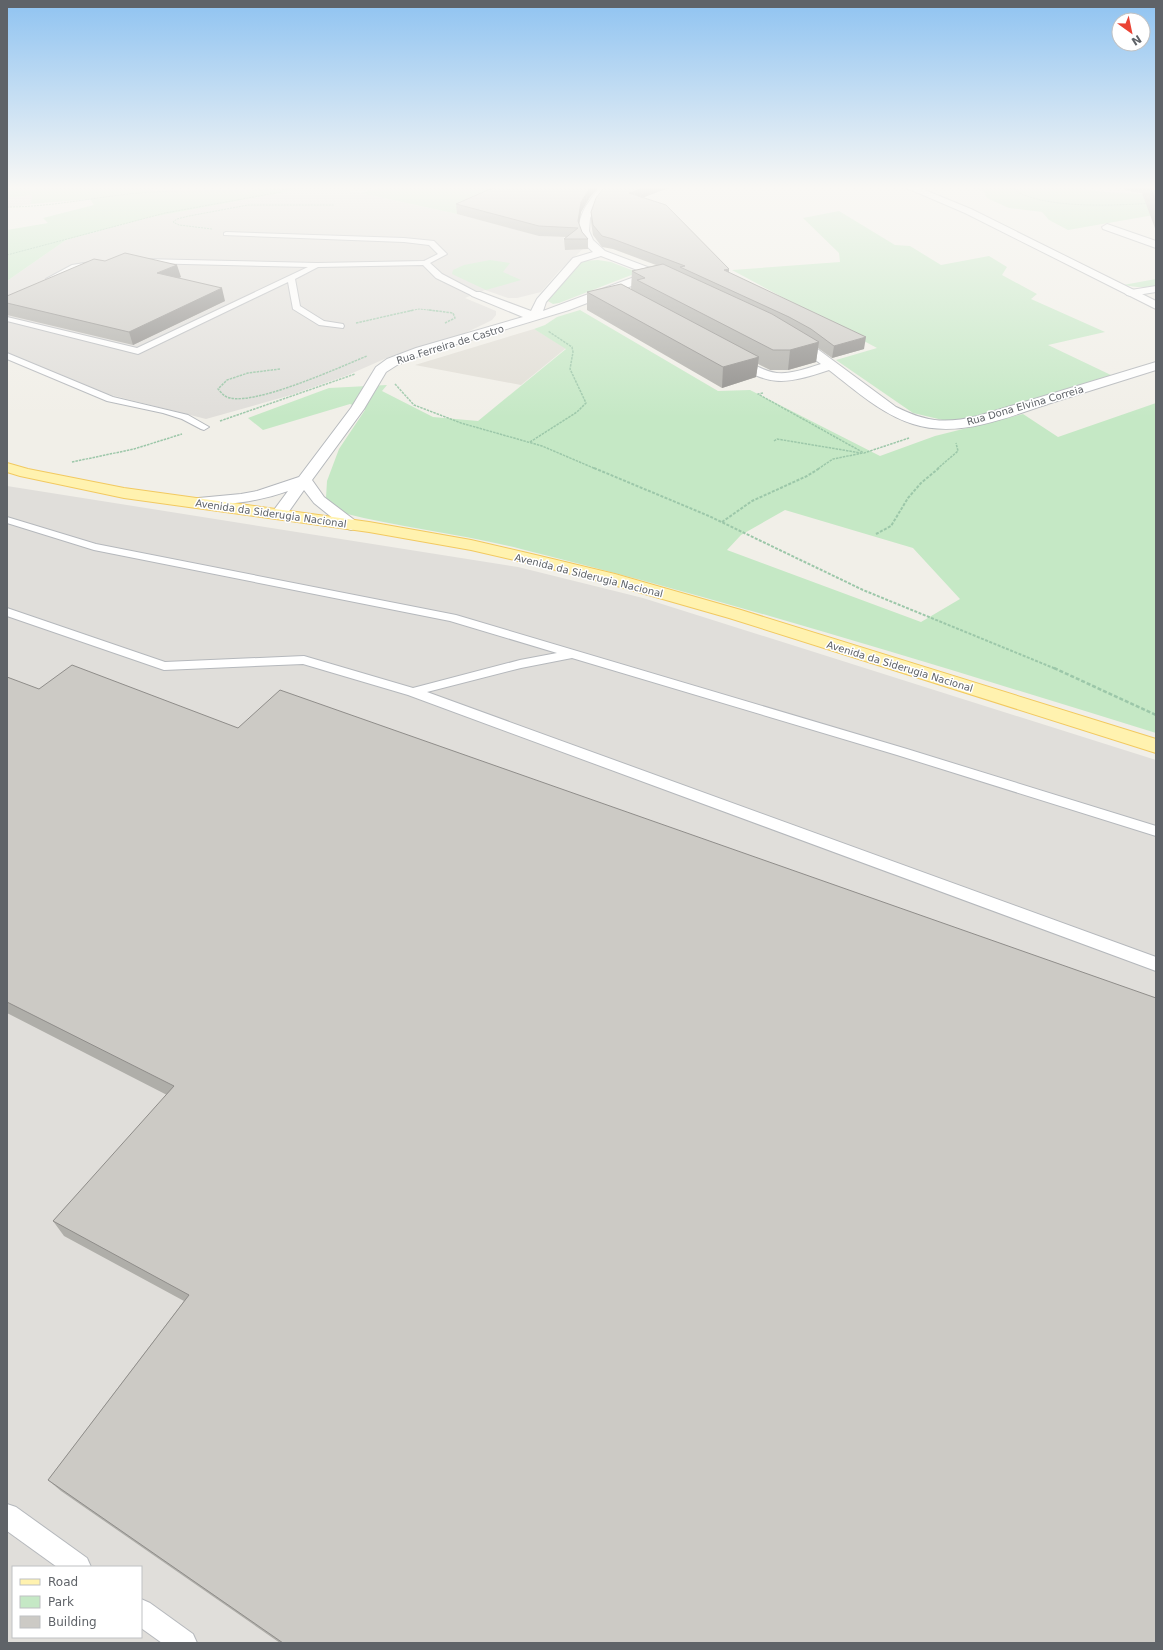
<svg xmlns="http://www.w3.org/2000/svg" width="1163" height="1650" font-family="'DejaVu Sans',sans-serif">
  <style>
    .industrial { fill: #e0deda; fill-rule: evenodd }
    .education { fill: #e1ded6 }
    .green { fill: #c5e8c5; fill-rule: evenodd }
    .lines { fill: none; stroke-linecap: round; stroke-linejoin: round }
    .service-casing { stroke: #b5b8bc; stroke-width: 2 }
    .minor-casing { stroke: #b5b8bc; stroke-width: 2 }
    .tertiary-casing { stroke: #b5b8bc; stroke-width: 2 }
    .primary-casing { stroke: #f2c960; stroke-width: 2 }
    .path-far3 { stroke: #9cc7a9; stroke-width: 1; stroke-dasharray: 2 1; stroke-linecap: butt }
    .path-far2 { stroke: #9cc7a9; stroke-width: 1.5; stroke-dasharray: 2.5 1; stroke-linecap: butt }
    .path-far1 { stroke: #9cc7a9; stroke-width: 2; stroke-dasharray: 3 1.5; stroke-linecap: butt }
    .path { stroke: #9cc7a9; stroke-width: 2.5; stroke-dasharray: 4 2; stroke-linecap: butt }
    .service { fill: #fff; fill-rule: evenodd }
    .minor { fill: #fff; fill-rule: evenodd }
    .tertiary { fill: #fff; fill-rule: evenodd }
    .primary { fill: #fff2af; fill-rule: evenodd }
    .wall { fill: #afaea9 }
    .shaded-wall { fill: #8f8d8a }
    .building { fill: #cccac5; stroke: #8f8d8a }
    .labels { text-anchor: middle; stroke-width: 3; stroke-linejoin: round; paint-order: stroke }
    .far-street-label { font-size: 10px; fill: #5f6368; stroke: #fff }
  </style>
  <rect width="100%" height="100%" fill="#f1efe8"/>
  <g class="industrial">
    <path d="M318,186H338L346,190L457,214L540,236L564,237L563,240L573,247L584,248L559,271L541,292L517,298H508L485,290L465,298L496,311V315L492,320L484,324L461,335L389,357L348,375L291,395L206,419L99,392L7,353V281L66,240L147,218Z"/>
    <path d="M33,195L31,204L7,208V198Z"/>
    <path d="M7,486L518,567L643,598L1156,760V1643H7ZM13,1567H141V1637H13Z"/>
  </g>
  <path class="education" d="M534,329L566,348L521,385L415,365Z"/>
  <g class="green">
    <path d="M7,186H25L26,190L79,186H152L153,191L265,189L269,186H318L147,218L66,240L7,281V230L48,223L43,218L94,205L90,199L31,204L32,195L7,198Z"/>
    <path d="M386,186H519L457,214L361,193Z"/>
    <path d="M970,186H1076L1093,191L1156,195L1154,215L1068,230L1049,220L1042,212L1009,208L987,198L984,192Z"/>
    <path d="M839,211L895,245L910,246L941,265L989,256L1007,267L1002,275L1037,294L1031,299L1105,332L1048,345L1113,376L1001,411L951,422L913,413L836,360L877,348L732,270L840,262L839,253L803,218Z"/>
    <path d="M490,260L510,263L503,272L521,280L486,290L452,274L453,270L464,265Z"/>
    <path d="M598,260L611,262L634,271V274L559,303L553,304L548,301L558,283L581,261Z"/>
    <path d="M1156,279V286C1144,288 1134,287 1123,285Z"/>
    <path d="M580,310L718,391L750,390L880,456L935,436L1023,414L1058,437L1156,403V733C945,668 735,602 521,549C463,534 402,528 343,513L326,498L327,481L339,449L365,410L350,404L263,430L248,418L329,388L387,385L382,391L433,417L478,421L566,349L534,329L545,325L557,317ZM785,510L913,548L960,599L921,622L727,550L741,535Z"/>
  </g>
  <g class="lines">
    <g class="service-casing">
      <g id="service">
        <path d="M226,232L404,238L434,241L447,254L430,263L442,274L480,294L479,296H473L436,278L423,265L318,267L295,279L300,306L324,321L343,324L344,326L343,328L319,325L293,309L288,282L138,354L7,321V317L137,348L308,267L144,263L140,261L141,259L317,263L424,261L438,254L429,245L404,242L224,235V233Z"/>
        <path d="M97,261H100V265L77,269L53,281H50L46,279L72,265Z"/>
        <path d="M7,353L113,397L188,415L209,427L204,430L201,429L182,419L163,413L107,401L7,359Z"/>
        <path d="M7,517L96,544L456,615L907,749L1156,826V836L897,755L572,658L521,668L427,692L1156,957V971L408,695L303,664L164,670L7,616V608L165,662L304,656L413,688L520,660L557,653L450,621L94,550L7,523Z"/>
        <path d="M7,1504L16,1507L87,1558L91,1567H57L7,1531Z"/>
        <path d="M141,1599L150,1603L193,1634L197,1643H162L141,1628Z"/>
      </g>
    </g>
    <g class="minor-casing">
      <g id="minor">
        <path d="M603,186H614L602,197L590,218L589,231L593,240L605,251L674,277L676,279L674,281L670,282L655,277L569,310L424,354L397,365L386,372L364,409L312,480L324,497L357,522L359,525L357,528L351,530L345,528L314,503L304,490L285,517L279,519L273,517L271,514L288,491C254,503 229,504 193,507L188,505L185,502L188,499L241,494L257,491L299,477L351,408L376,367L387,359L416,348L523,317L472,296L470,294L472,292H480L531,311L537,299L573,258L593,252C575,237 576,225 586,206C591,199 595,192 603,186ZM601,256L645,273L543,311L546,302L581,262Z"/>
        <path d="M1107,224L1156,241V248L1103,229L1102,227Z"/>
        <path d="M1156,286V292L1131,296L1127,295L1125,293L1127,291L1131,290Z"/>
        <path d="M792,335L808,342L896,407C926,422 945,424 978,416L1156,362V370C1122,381 1088,391 1054,402C1010,416 960,439 913,424C881,414 855,390 829,370C781,386 770,386 727,360L725,357L727,354H735C774,377 778,378 821,364L786,339L788,336Z"/>
      </g>
    </g>
    <g class="tertiary-casing">
      <path id="tertiary" d="M902,186H915L971,209L1156,301V309L965,213Z"/>
    </g>
    <g class="primary-casing">
      <path id="primary" d="M7,463L28,469L124,488L369,522L471,540L540,556L615,574L741,610L1156,739V753L729,618L603,582L540,566L471,550L369,532L124,498L20,476L7,472Z"/>
    </g>
    <g class="path-far3">
      <path d="M348,186L361,189L379,186"/>
      <path d="M1009,186C1037,211 1120,205 1156,203"/>
      <path d="M7,207C56,207 103,195 152,192C206,189 259,194 313,186"/>
      <path d="M212,229L179,225L173,222L177,219L189,216L248,205H334"/>
      <path d="M7,255L165,213L281,192"/>
      <path d="M409,311L419,309L438,311"/>
    </g>
    <g class="path-far2">
      <path d="M429,310L453,313L455,318L445,323"/>
      <path d="M356,323L414,310"/>
      <path d="M280,369L248,373L227,380L218,389C220,391 222,394 225,396C247,410 342,366 367,356"/>
      <path d="M395,384L414,405L461,423L542,446L596,469"/>
      <path d="M763,393L758,394L864,453L909,438"/>
      <path d="M220,421L355,374"/>
      <path d="M774,441L777,439L861,453"/>
      <path d="M530,442L577,412L586,403L570,369L573,352L572,347L548,331"/>
      <path d="M72,462L134,449L182,434"/>
      <path d="M818,469L833,459L863,453"/>
      <path d="M937,469L958,451L956,443"/>
    </g>
    <g class="path-far1">
      <path d="M594,468L709,516L863,590L1056,669"/>
      <path d="M722,522L752,501L807,476L820,468"/>
      <path d="M876,534L891,526L908,498L921,483L939,468"/>
    </g>
    <path class="path" d="M1054,668L1156,715"/>
    <use href="#service" class="service"/>
    <use href="#minor" class="minor"/>
    <use href="#tertiary" class="tertiary"/>
    <use href="#primary" class="primary"/>
  </g>
  <g class="wall">
    <path d="M1113,186H1156V231L1142,193L1134,192Z"/>
    <path d="M599,187L590,197L581,212L579,224L582,232L588,239V249L565,250L564,239L566,237L539,236L457,214L456,204Z"/>
    <path d="M643,198L729,269V273L864,349L832,358L818,348L816,362L788,370H770L758,364L756,377L722,388L587,310V292L631,289L632,271L656,265L613,249L602,247L593,235L591,222V212Z"/>
    <path d="M181,277L179,278L225,301L133,345L7,315V296Z"/>
    <path d="M7,677L1156,1643H280L61,1491L48,1480L184,1301L64,1236L53,1221L167,1095L7,1013Z"/>
  </g>
  <g class="shaded-wall">
    <path d="M591,186H600L590,197L581,212L578,231V221L581,202Z"/>
    <path d="M648,186H674L629,203V193Z"/>
    <path d="M177,265L181,277L160,287L157,273Z"/>
    <path d="M729,269L728,280L724,270Z"/>
    <path d="M222,288L225,301L133,345L129,332Z"/>
    <path d="M866,337L864,349L832,358L834,346Z"/>
    <path d="M819,342L816,362L788,370L790,350Z"/>
    <path d="M759,357L756,377L722,388L723,367Z"/>
  </g>
  <g class="building">
    <path d="M497,186H591L581,202L578,221L582,232L588,239H564L578,228L539,226L456,204Z"/>
    <path d="M605,186H648L629,193L666,205L729,269L724,270L866,337L834,346L811,329L789,317L680,267L685,266L613,239L602,236L593,225L591,212L596,198Z"/>
    <path d="M1150,186H1156V203Z"/>
    <path d="M125,253L177,265L157,273L222,288L129,332L7,303V296L94,259L105,261Z"/>
    <path d="M663,264L772,314L819,342L790,350H773L637,280L645,278L632,271Z"/>
    <path d="M621,284L759,357L723,367L587,292Z"/>
    <path d="M72,665L238,728L280,690L1156,998V1643H283L48,1480L189,1295L53,1221L174,1086L7,1002V677L39,689Z"/>
  </g>
  <linearGradient id="sky" x2="0" y2="1"><stop stop-color="#8fc3f1"/><stop offset="0.45" stop-color="#f9f8f5"/><stop offset="1" stop-color="#f9f8f5" stop-opacity="0"/></linearGradient>
  <rect width="1163" height="417" fill="url(#sky)"/>
  <g class="labels">
    <g class="far-street-label">
      <text transform="translate(450 344) rotate(-17)" y="4">Rua Ferreira de Castro</text>
      <text transform="translate(1025 405) rotate(-16)" y="4">Rua Dona Elvina Correia</text>
      <text transform="translate(271 513) rotate(8)" y="4">Avenida da Siderugia Nacional</text>
      <text transform="translate(589 575) rotate(14)" y="4">Avenida da Siderugia Nacional</text>
      <text transform="translate(900 666) rotate(17)" y="4">Avenida da Siderugia Nacional</text>
    </g>
  </g>
  <rect width="1163" height="1650" fill="none" stroke="#5f6368" stroke-width="16"/>
  <rect x="12" y="1566" width="130" height="72" fill="#ffffff" stroke="#bfc1c3"/>
  <rect x="20" y="1579" width="20" height="6" fill="#fff2af" stroke="#bfc1c3"/>
  <text x="48" y="1586" font-size="12" fill="#5f6368">Road</text>
  <rect x="20" y="1596" width="20" height="12" fill="#c5e8c5" stroke="#bfc1c3"/>
  <text x="48" y="1606" font-size="12" fill="#5f6368">Park</text>
  <rect x="20" y="1616" width="20" height="12" fill="#cccac5" stroke="#bfc1c3"/>
  <text x="48" y="1626" font-size="12" fill="#5f6368">Building</text>
  <g transform="translate(1131 32) rotate(147)"><circle r="19" fill="#ffffff" stroke="#bfc1c3"/>
  <path d="M0-3L7 15L0 10L-7 15Z" fill="#ea4335"/>
  <text y="-6" font-size="11" font-weight="bold" text-anchor="middle" fill="#5f6368">N</text>
  </g>
</svg>
